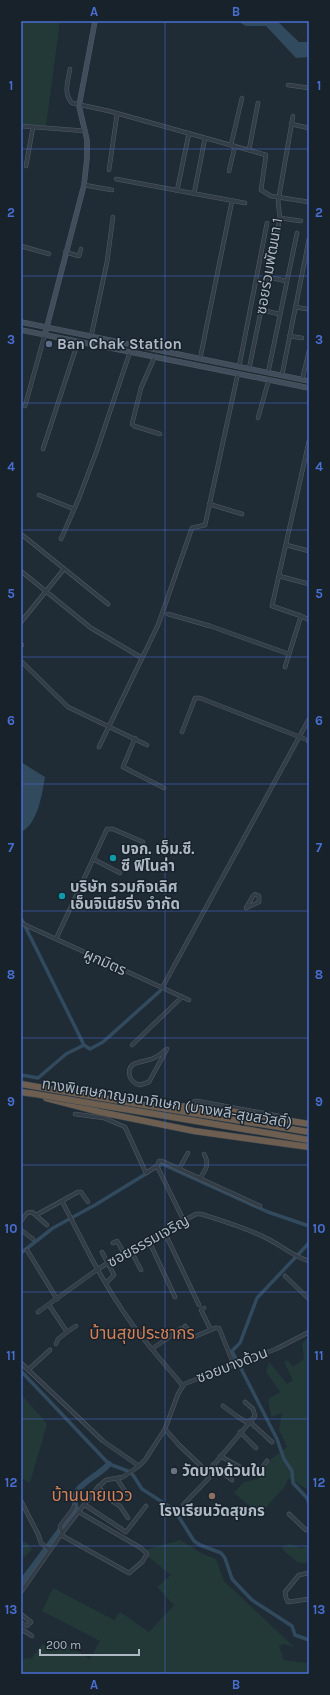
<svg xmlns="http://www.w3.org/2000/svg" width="330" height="1695" font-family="Karla,'Noto Sans Thai',sans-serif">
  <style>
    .green { fill: #223938 }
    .water { fill: #324a5e }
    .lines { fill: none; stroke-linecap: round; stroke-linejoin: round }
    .canal { stroke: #324a5e; stroke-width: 3.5 }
    .river { stroke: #324a5e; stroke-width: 6 }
    .street-casing { stroke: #505b65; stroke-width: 4.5 }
    .secondary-casing { stroke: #505b65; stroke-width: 5.5 }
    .highway-casing { stroke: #3d4851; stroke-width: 7 }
    .street { stroke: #333d47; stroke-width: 3.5 }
    .secondary { stroke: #414d5a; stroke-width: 4.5 }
    .highway { stroke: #6d5e4f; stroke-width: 6 }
    .highway-bridge-casing { stroke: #3d4851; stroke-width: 7; stroke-linecap: butt }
    .highway-bridge { stroke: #6d5e4f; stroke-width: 6 }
    .grid { fill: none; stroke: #486ed2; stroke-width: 1; stroke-opacity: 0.55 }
    .service-dot { fill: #5c6f8a; stroke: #18222b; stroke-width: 1.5 }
    .culture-dot { fill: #0f9aa8; stroke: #18222b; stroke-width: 1.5 }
    .worship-dot { fill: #6b7280; stroke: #18222b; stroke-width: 1.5 }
    .education-dot { fill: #8d6e63; stroke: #18222b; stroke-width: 1.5 }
    .labels { text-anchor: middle; stroke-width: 3; stroke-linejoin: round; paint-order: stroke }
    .street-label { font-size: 15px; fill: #adb8c4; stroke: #18222b }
    .poi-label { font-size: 15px; font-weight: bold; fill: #adb8c4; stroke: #18222b; text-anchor: start }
    .quarter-label { font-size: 17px; fill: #d38058; stroke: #18222b }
    .neatline { fill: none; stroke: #486ed2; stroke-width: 1.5 }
    .grid-label { font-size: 13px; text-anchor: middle; font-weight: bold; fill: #486ed2 }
  </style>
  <rect width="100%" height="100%" fill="#1f2c36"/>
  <g class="green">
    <path d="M21,21H60L46,126L21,124Z"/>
    <path d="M309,1336V1490C301,1487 297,1480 288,1479L285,1486L262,1512L251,1507L234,1493L244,1482L258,1479L271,1459L287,1447L279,1430L282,1413L271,1417L268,1399L280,1392L266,1372L269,1362L287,1384L293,1380L284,1362L287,1360L293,1367L304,1359L302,1344Z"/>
    <path d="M21,1394L47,1424L30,1483L21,1478Z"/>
    <path d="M180,1540L203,1554L216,1559L224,1581L294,1647L283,1644L279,1646L284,1660L306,1663L309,1661V1674H21V1659L32,1658L42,1644L57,1650L61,1641L90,1659L100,1641L42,1611L53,1588L114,1620L120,1612L149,1632L174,1605L157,1587L171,1575L141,1551Z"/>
    <path d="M21,1542H26L32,1549L21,1560Z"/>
    <path d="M289,1544L301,1548L309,1546V1564L297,1562L281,1548Z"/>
  </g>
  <g class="water">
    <path d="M237,21H277L299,42H309V57L296,58L266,26H246Z"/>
    <path d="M21,762L45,777C42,794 38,824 21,832Z"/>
  </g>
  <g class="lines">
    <g class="canal">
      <path d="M21,918L84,1045L90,1049L103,1042L160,991"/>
      <path d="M21,1075L38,1078L66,1054L84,1045"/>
      <path d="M156,1168L162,1164L268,1212L309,1226"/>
      <path d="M309,1243L257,1298L240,1343L232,1351L277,1439L284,1459L292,1471L293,1483L307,1498L309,1503"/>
      <path d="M21,1253L53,1228L95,1205L149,1172"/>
      <path d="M21,1371L109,1464L128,1471L133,1475L142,1489L170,1507L177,1514L194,1541L200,1545L221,1553L225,1558L232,1579L252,1600L292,1626L295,1635L309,1640"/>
    </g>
    <path class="river" d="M21,1583L76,1509C69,1484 95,1480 109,1464"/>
    <g class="street-casing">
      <g id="street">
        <path d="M70,69C68,81 63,94 72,103L109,111L266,155L261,190L271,196L309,202"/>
        <path d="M288,85L309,88"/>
        <path d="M291,124L309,128"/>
        <path d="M21,126L86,131"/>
        <path d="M231,145L242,98"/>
        <path d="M249,150L258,103"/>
        <path d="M26,166L33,127"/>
        <path d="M109,170L117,114"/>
        <path d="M229,171L235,146"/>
        <path d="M116,179L245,203"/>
        <path d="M84,185L112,190"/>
        <path d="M177,191L189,133"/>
        <path d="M194,194L205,138"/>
        <path d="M280,218L301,221"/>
        <path d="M21,246L49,254"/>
        <path d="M65,252L79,256L81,249"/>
        <path d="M268,277L286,281"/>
        <path d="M295,307L307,309"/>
        <path d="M262,310L279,314"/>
        <path d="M289,336L302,338"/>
        <path d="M91,337L107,262L113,217"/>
        <path d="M155,356L141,388L132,424L134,426L160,434"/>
        <path d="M200,359L232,201"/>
        <path d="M239,367L267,223"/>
        <path d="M249,369L280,218L278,202L293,116"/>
        <path d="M268,373L297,233"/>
        <path d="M282,375L309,239"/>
        <path d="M302,380L309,351"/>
        <path d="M25,406L45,334"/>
        <path d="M258,418L269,379"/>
        <path d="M43,449L76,348"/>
        <path d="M39,495L74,509"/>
        <path d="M209,504L242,514"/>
        <path d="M21,534L108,604"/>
        <path d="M61,539L79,498L97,450L130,352"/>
        <path d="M286,545L309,551"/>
        <path d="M21,571L91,628L142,658"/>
        <path d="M279,576L309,584"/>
        <path d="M168,614L210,626L289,654"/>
        <path d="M301,616L309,620"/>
        <path d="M21,622L64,569"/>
        <path d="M21,645H22"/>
        <path d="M21,661L68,707L147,745"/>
        <path d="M285,667L301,616L272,606L309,441"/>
        <path d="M182,732L194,701L195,698H200L305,739"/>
        <path d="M135,738L123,767L164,788"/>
        <path d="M308,741H309"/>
        <path d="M99,747L158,625L192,528L205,525L238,373"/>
        <path d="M93,859L120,873"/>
        <path d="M255,894L259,896V902L246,908L253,896Z"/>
        <path d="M21,923L189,1000"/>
        <path d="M56,939L107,829H113L143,842"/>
        <path d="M162,988L309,719"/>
        <path d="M132,1045L182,997"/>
        <path d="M167,1049L149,1082L140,1085C135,1084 132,1082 130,1077C125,1060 144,1063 154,1058C159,1056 163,1051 167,1049Z"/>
        <path d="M75,1114L104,1118L125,1127L146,1173L157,1166L159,1161H162L260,1206"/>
        <path d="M194,1119L190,1116V1107L193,1102L197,1101L285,1117"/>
        <path d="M157,1166L184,1221"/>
        <path d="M179,1169L188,1153"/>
        <path d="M200,1178C206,1169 210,1165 204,1154"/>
        <path d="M62,1201C83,1242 103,1284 130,1321C146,1344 165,1364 183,1386"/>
        <path d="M36,1215L78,1192H81L88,1202"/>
        <path d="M21,1221L27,1213L32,1212L47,1225"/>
        <path d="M21,1230L33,1239"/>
        <path d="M164,1231L199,1305"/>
        <path d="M148,1239L175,1297"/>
        <path d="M113,1243L117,1241L124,1253"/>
        <path d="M130,1249L141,1270"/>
        <path d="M27,1250L57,1299"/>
        <path d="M102,1252L114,1275L106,1283"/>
        <path d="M285,1276L309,1299"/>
        <path d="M49,1305L67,1332L58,1339L56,1344"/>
        <path d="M204,1308L201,1310L211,1330"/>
        <path d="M38,1312L98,1269L120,1256L196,1214H201C223,1221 247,1228 268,1239C282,1246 294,1257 309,1261"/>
        <path d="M185,1326L194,1337L215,1328H219L234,1365"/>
        <path d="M179,1330L184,1337"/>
        <path d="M67,1332L76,1326"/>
        <path d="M152,1349L182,1328"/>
        <path d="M21,1363L103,1441L139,1466"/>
        <path d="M28,1370L50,1350"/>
        <path d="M223,1406L238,1417L248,1423"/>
        <path d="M249,1421L272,1442"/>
        <path d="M165,1429L179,1445L201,1466L209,1478L183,1505"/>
        <path d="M240,1432L256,1448"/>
        <path d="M220,1456L253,1474L259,1472L267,1461"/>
        <path d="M213,1465L232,1480"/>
        <path d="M207,1473L255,1416L253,1409L245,1402"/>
        <path d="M117,1479L127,1494"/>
        <path d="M98,1487L107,1495L109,1499L120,1506L128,1518"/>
        <path d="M21,1501L38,1534L41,1543L50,1550"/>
        <path d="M85,1505L126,1532L146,1506"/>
        <path d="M289,1514L306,1530H309"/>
        <path d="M62,1533L60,1526L73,1509L74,1506"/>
        <path d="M61,1535L129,1573L142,1562L147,1554L141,1548L79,1512"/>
        <path d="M309,1573L299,1575L285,1592L286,1598L288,1602L309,1599"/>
        <path d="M21,1592L62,1533L98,1487L106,1480L123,1477L139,1466L145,1460L165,1429L178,1394L184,1384L276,1349L309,1332"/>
        <path d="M21,1614L31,1622L27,1626L21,1622"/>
        <path d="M21,1629L32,1636"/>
      </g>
    </g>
    <g class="secondary-casing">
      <g id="secondary">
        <path d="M21,322L309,381"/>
        <path d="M21,330L309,388"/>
        <path d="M45,334L84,185L87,158V140L79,106L95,21"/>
      </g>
    </g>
    <g class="highway-casing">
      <g id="highway">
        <path d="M21,1084L125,1102"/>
        <path d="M21,1092L33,1094"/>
        <path d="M46,1098L100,1112L194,1131L309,1147"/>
      </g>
    </g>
    <use href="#street" class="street"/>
    <use href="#secondary" class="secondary"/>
    <use href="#highway" class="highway"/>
    <g class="highway-bridge-casing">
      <g id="highway-bridge">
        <path d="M29,1093L309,1140"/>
        <path d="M125,1102L309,1132"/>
        <path d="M170,1105L235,1112L309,1124"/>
      </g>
    </g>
    <use href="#highway-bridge" class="highway-bridge"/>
  </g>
  <path class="grid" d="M165,21V1674M21,149H309M21,276H309M21,403H309M21,530H309M21,657H309M21,784H309M21,911H309M21,1038H309M21,1165H309M21,1292H309M21,1419H309M21,1546H309"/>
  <circle class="service-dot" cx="49" cy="344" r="4"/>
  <g class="culture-dot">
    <circle cx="113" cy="858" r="4"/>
    <circle cx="62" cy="896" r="4"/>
  </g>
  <circle class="worship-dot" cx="174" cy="1471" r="4"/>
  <circle class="education-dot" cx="212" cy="1496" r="4"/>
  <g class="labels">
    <g class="street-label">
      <text transform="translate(269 266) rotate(-80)" y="5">ซอยร่วมพัฒนา 1</text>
      <text transform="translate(105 962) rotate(24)" y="5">ผูกมิตร</text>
      <text transform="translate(167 1103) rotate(9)" y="5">ทางพิเศษกาญจนาภิเษก (บางพลี-สุขสวัสดิ์)</text>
      <text transform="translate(148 1241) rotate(-29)" y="5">ซอยธรรมเจริญ</text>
      <text transform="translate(232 1365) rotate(-21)" y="5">ซอยบางด้วน</text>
    </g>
    <g class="poi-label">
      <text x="57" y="349">Ban Chak Station</text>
      <text x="121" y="854">บจก. เอ็ม.ซี.<tspan x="121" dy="17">ซี ฟิโนล่า</tspan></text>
      <text x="70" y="892">บริษัท รวมกิจเลิศ<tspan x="70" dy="17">เอ็นจิเนียริ่ง จำกัด</tspan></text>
      <text x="182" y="1476">วัดบางด้วนใน</text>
      <text x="212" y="1516" text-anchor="middle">โรงเรียนวัดสุขกร</text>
    </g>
    <g class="quarter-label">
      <text x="142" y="1339">บ้านสุขประชากร</text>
      <text x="92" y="1501">บ้านนายแวว</text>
    </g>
  </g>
  <rect width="330" height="1695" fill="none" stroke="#18222b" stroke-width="44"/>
  <path d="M40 1649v6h99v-6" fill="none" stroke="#adb8c4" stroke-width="2"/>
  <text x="46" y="1649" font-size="12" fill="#adb8c4" stroke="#18222b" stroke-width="3" paint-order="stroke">200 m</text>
  <rect x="22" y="22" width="286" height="1651" class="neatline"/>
  <g class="grid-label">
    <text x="94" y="16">A</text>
    <text x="236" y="16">B</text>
    <text x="11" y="90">1</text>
    <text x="319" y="90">1</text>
    <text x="11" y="217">2</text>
    <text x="319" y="217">2</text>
    <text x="11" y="344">3</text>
    <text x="319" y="344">3</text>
    <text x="11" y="471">4</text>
    <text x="319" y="471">4</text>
    <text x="11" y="598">5</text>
    <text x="319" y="598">5</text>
    <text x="11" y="725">6</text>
    <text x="319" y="725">6</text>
    <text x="11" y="852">7</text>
    <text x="319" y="852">7</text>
    <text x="11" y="979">8</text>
    <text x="319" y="979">8</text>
    <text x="11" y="1106">9</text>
    <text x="319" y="1106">9</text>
    <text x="11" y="1233">10</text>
    <text x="319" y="1233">10</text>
    <text x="11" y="1360">11</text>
    <text x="319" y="1360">11</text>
    <text x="11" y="1487">12</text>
    <text x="319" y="1487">12</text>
    <text x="11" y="1614">13</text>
    <text x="319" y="1614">13</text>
    <text x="94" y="1689">A</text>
    <text x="236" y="1689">B</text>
  </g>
</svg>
